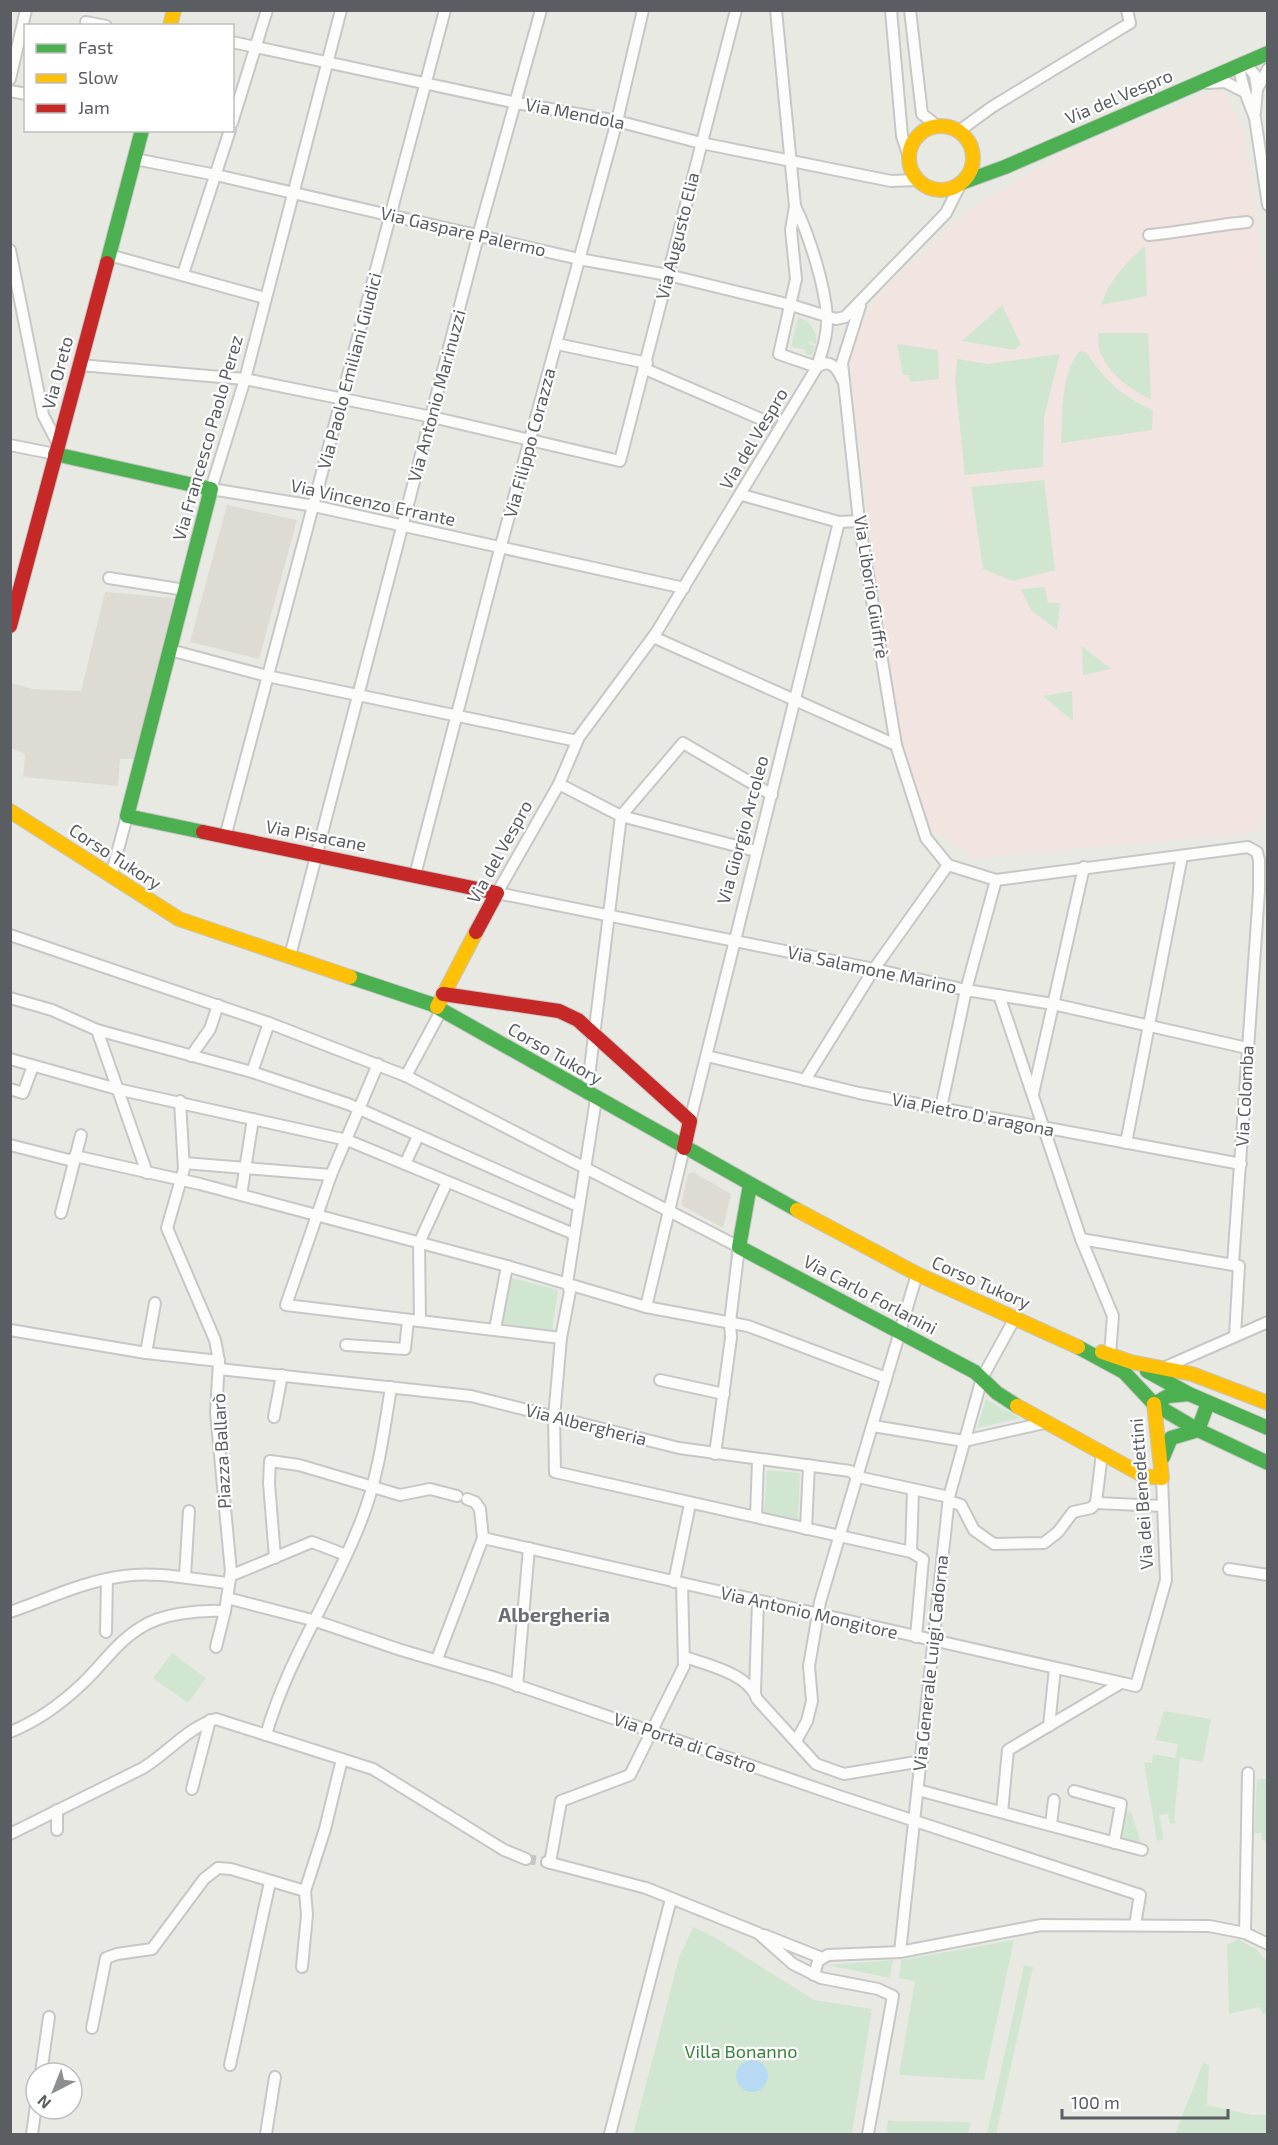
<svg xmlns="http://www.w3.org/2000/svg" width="1278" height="2145" font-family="'Exo 2',sans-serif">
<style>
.education{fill:#dddbd3}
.medical{fill:#f2e4e0}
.green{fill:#d1e6d0}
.water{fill:#b7d9f4}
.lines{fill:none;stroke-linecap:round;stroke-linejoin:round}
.street-tunnel{stroke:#c5c6c3;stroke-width:10;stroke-dasharray:10 5;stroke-linecap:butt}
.street-casing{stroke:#c6c7c6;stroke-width:14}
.fast-casing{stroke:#c5c6c4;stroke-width:16}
.slow-casing{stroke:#c5c6c4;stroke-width:16}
.jam-casing{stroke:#c5c6c4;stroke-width:16}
.street{stroke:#fcfcfb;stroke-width:10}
.fast{stroke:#4caf50;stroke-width:14}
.slow{stroke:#ffc107;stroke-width:14}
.jam{stroke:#c62828;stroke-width:14}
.labels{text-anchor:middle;stroke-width:4.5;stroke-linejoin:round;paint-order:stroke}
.street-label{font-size:18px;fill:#5a5d61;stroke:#fff}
.park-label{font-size:18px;fill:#38823d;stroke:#fff}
.neighbourhood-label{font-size:20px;font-weight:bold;fill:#6b6f73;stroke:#fff}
</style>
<rect width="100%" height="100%" fill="#e9e9e4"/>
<!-- education -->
<g class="education">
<polygon points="227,505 297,520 259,659 190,642"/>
<polygon points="105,592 174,598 138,759 120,759 118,786 23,777 25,754 11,748 11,683 32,689 81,691"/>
<polygon points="693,1172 731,1194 723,1228 681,1205 688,1174"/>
</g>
<!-- medical -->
<polygon class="medical" points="1223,88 1244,132 1267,296 1268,781 1261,832 974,858 931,829 902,740 871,537 850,363 857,334 877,297 963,214 1070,149"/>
<!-- green -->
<g class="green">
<path d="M 1145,246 L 1147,296 L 1101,305 C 1110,279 1125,264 1145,246 Z"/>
<polygon points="1002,305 1021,345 1014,350 962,341"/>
<path d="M 798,317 C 810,321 818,331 816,344 L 810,341 L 809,344 L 815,346 L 812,356 L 805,353 L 806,350 L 791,347 Z"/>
<path d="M 1098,333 L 1148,333 L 1151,400 C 1125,386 1096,366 1098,333 Z"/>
<polygon points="897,344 938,350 939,379 910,382 909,375 903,375"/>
<path d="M 1080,351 L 1086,352 C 1106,381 1120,396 1153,410 L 1152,430 L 1061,443 C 1063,415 1060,373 1080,351 Z"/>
<polygon points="1060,354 1044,417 1043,467 965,475 955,381 957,359 988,364"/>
<polygon points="1044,480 1055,570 1012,581 983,569 971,487"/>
<polygon points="1045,587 1048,603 1060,603 1057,630 1031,610 1021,589"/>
<polygon points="1082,646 1111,669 1083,675"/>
<polygon points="1072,691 1073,721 1043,696"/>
<polygon points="509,1277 558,1290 552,1331 502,1323"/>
<polygon points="986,1399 1020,1418 977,1428"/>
<polygon points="767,1470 800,1473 798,1519 764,1512"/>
<polygon points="172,1653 206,1678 188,1703 153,1678"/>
<polygon points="1164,1711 1211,1719 1203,1762 1180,1758 1174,1820 1177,1823 1170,1824 1168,1814 1159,1815 1164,1839 1157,1841 1144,1762 1152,1763 1153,1754 1175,1758 1178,1744 1155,1740"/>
<polygon points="1257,1779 1267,1779 1267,1841 1262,1840 1261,1833 1254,1833"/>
<polygon points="1125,1811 1131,1812 1141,1843 1122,1838"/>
<polygon points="693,1927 714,1937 814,2000 872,2009 852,2134 633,2134 679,1958"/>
<polygon points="1238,1939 1257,1950 1267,1962 1267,2013 1263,2014 1259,2007 1229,2014 1227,1945"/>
<polygon points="1014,1940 984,2080 899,2075 915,1981 899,1978 901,1960"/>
<polygon points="893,1960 890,1978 827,1965"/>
<polygon points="1024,1965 1033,1967 996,2134 987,2134"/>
<polygon points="1203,2063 1209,2065 1207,2105 1252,2115 1267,2115 1267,2134 1175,2134"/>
<polygon points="888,2120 896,2121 971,2122 968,2134 886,2134"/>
</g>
<!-- water -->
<circle class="water" cx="752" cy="2076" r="16"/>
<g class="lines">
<!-- street-tunnel -->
<polyline class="street-tunnel" points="526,1859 547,1862"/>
<defs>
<g id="street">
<polyline points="341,10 245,379 211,489 314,506 684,588"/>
<path d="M 776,10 L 795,206 L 791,230 L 796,279 L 779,354 L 817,367 C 829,358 837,367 842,379"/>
<polyline points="891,10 902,136 908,154"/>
<polyline points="910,10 922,114 936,125"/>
<polyline points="86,22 106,26"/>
<polyline points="232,42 517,103 617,121 701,143 891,181 917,180"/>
<polyline points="10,79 26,10"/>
<polyline points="1207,83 1225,82 1245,92 1255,118 1268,205"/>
<polyline points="10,91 26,94"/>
<polyline points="1245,92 1240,73 1244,62 1255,75 1257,89"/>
<polyline points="1255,112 1257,89 1268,69"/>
<polyline points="232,123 267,10"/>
<polyline points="959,131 992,107 1130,23 1127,10"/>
<polyline points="135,159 216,175 579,259 668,275 791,305 836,319 845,317 946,213 961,183"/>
<path d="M 795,206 C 809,235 825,285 827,317 C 828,334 822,351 817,367 L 656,633 L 579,737 L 559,784 L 497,893 L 874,969 L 966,990 L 1053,1004 L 1247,1048"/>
<path d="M 1149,235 C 1183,232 1214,225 1247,222"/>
<polyline points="10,250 43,415 58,444"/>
<polyline points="109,255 265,298"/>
<polyline points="183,274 230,130"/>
<polyline points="860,306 842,363 859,521 896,745 926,838 948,865"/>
<polyline points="557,344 647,363"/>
<polyline points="79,365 245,379 432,417 620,461 736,10"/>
<polyline points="645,369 768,422"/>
<polyline points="10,445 55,454"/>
<polyline points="742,495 839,522 859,521"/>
<polyline points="109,578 185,590"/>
<polyline points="653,637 896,745"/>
<polyline points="170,650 267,676 577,741"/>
<polyline points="559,784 621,816 756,851"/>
<polyline points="225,837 445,10"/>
<polyline points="948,865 996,880 1248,847 1257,852 1259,860 1259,892 1233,1264"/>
<polyline points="415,875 500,549 617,121 643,10"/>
<polyline points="111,876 127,816"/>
<polyline points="10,935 269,1023 406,1076 739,1247 730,1322 731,1338 715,1454"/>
<polyline points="290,956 481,225 541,10"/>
<polyline points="999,995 1081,1239 1113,1316 1110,1354"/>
<polyline points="10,998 52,1010 97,1030 252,1072 348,1104 578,1206"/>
<polyline points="97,1030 147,1173"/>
<polyline points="191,1056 210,1029 218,1005"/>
<polyline points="707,1056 859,1093 1241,1164"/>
<polyline points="10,1059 117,1089 347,1140 574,1234"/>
<polyline points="378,1064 331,1175 286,1305 561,1338"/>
<polyline points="252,1072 269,1023"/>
<polyline points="406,1076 442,1009"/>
<polyline points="805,1080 874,969 948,865"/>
<polyline points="10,1089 23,1093 33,1066"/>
<polyline points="587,1093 621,816 683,743 772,795"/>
<polyline points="1033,1094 1084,867"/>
<polyline points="596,1099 567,1283 570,1291 561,1338 554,1418 555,1472 911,1552"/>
<polyline points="180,1101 184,1169 167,1228 215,1340 219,1361 216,1412 231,1572 225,1611 216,1647"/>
<polyline points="941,1108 966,990 996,880"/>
<polyline points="690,1121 839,522"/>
<polyline points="1126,1143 1182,856"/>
<polyline points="10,1145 73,1161"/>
<polyline points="75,1156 200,1184 507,1266 646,1307 748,1326 886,1378"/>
<polyline points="184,1163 331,1175"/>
<polyline points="405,1164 418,1136"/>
<polyline points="241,1195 253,1119"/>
<polyline points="61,1213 81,1135"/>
<polyline points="1081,1239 1239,1266 1235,1336"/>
<polyline points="646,1307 684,1148"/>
<polyline points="420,1321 419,1243 447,1182"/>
<polyline points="495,1329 507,1266"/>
<polyline points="10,1330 146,1353 219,1361"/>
<polyline points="346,1345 405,1349 408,1320"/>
<polyline points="146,1353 155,1303"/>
<polyline points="1163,1368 1268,1322"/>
<polyline points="219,1369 471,1396 679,1448 850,1471 858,1477 949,1497"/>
<polyline points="660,1380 724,1394"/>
<polyline points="274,1417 282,1375"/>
<polyline points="873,1426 964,1441 1044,1423"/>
<polyline points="1102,1453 1096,1503 1163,1506"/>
<polyline points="913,1490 911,1552 923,1559 916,1637"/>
<polyline points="949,1501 961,1505 974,1530 994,1544 1044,1543 1058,1532 1073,1512 1091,1508 1096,1503"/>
<polyline points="756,1517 758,1460"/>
<polyline points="806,1529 809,1465"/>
<polyline points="483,1538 1136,1686 1166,1580 1162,1478"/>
<polyline points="275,1558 269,1483 270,1461 299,1465 400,1495 430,1489 457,1496"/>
<polyline points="1229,1569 1268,1575"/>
<polyline points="185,1576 189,1511"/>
<polyline points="230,1576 312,1542 346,1555"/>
<polyline points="674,1582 690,1504"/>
<polyline points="227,1598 316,1621 401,1650 496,1678 839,1796 1140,1895 1135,1925"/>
<path d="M 10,1612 C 48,1599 84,1581 124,1576 C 159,1571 194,1580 229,1583"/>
<polyline points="106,1632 107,1579"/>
<path d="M 685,1657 C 708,1665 749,1674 757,1699 L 816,1764 L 844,1774 L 922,1761"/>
<polyline points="437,1659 483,1538 480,1509 475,1502 467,1499"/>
<polyline points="517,1686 529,1548"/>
<polyline points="755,1691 758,1601"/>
<polyline points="1049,1726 1055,1668"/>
<path d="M 10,1732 C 38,1721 62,1703 83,1683 C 102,1665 117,1642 140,1628 C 162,1613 199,1610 225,1611"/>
<path d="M 266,1735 C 287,1660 333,1594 361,1521 C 378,1479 384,1431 391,1387"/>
<polyline points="796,1741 807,1721 812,1701 809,1666 820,1602 917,1274"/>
<polyline points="192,1789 210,1720"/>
<polyline points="918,1790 1142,1850"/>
<polyline points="1074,1791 1121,1804 1114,1843"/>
<polyline points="1002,1812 1008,1750 1121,1683"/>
<polyline points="1051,1824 1054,1800"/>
<polyline points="57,1830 57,1810"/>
<path d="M 10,1834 L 143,1768 C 168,1753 188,1727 216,1719 L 373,1769 L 504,1850 L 526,1859"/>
<polyline points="547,1862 646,1888 758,1933 793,1964 821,1978 878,1989 893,1996 868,2134"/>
<polyline points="550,1863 561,1801 630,1775 684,1666 682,1583"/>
<polyline points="1245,1933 1248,1773"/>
<polyline points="764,1935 822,1958"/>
<polyline points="900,1952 949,1497 982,1378 1015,1318"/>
<polyline points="302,1967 307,1915 305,1891 325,1829 342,1759"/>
<polyline points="814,1975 818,1961 828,1955 900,1952 1041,1925 1209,1926 1245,1933 1268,1944"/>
<polyline points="92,2028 106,1958 117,1954 152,1949 204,1879 218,1868 231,1869 305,1891"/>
<polyline points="230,2065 270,1882"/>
<polyline points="41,2073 49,2017"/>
<polyline points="32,2134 36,2105"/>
<polyline points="266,2134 275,2077"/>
<polyline points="610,2134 671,1899"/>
</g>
<g id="fast">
<polyline points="961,183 1005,167 1268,53"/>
<polyline points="107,263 142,130"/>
<polyline points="55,454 211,489 127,816 203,832"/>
<polyline points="350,977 431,1004 797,1210"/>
<polyline points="750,1185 739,1247 975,1372 997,1393 1017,1406"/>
<polyline points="1078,1347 1124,1372 1154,1404 1198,1430 1268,1463"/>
<polyline points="1147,1371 1189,1394 1268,1428"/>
<polyline points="1154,1404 1168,1396 1189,1394"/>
<polyline points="1198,1430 1208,1403"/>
<polyline points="1163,1457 1171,1438 1198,1430"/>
</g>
<g id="slow">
<polyline points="170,26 174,10"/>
<circle cx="941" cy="158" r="32"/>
<polyline points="10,811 179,919 350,977"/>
<polyline points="437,1007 476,932"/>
<polyline points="797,1210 917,1274 1078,1347"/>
<polyline points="1102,1352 1131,1362 1192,1374 1268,1403"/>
<polyline points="1017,1406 1144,1476 1162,1478 1154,1404"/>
</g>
<g id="jam">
<polyline points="10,626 107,263"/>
<polyline points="203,832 497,893 476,932"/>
<polyline points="443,994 559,1011 578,1020 690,1121 684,1148"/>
</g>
</defs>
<!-- street casing -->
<use href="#street" class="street-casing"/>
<!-- fast casing -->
<use href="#fast" class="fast-casing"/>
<!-- slow casing -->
<use href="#slow" class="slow-casing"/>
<!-- jam casing -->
<use href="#jam" class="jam-casing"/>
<!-- street -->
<use href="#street" class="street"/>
<!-- fast -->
<use href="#fast" class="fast"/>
<!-- slow -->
<use href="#slow" class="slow"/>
<!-- jam -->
<use href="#jam" class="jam"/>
</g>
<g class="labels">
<!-- street labels -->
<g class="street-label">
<text transform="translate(1119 97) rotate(-23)" y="6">Via del Vespro</text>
<text transform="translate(575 114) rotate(11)" y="6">Via Mendola</text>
<text transform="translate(463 232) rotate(13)" y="6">Via Gaspare Palermo</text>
<text transform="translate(678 236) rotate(-76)" y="6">Via Augusto Elia</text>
<text transform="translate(350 371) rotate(-75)" y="6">Via Paolo Emiliani Giudici</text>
<text transform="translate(58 373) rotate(-75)" y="6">Via Oreto</text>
<text transform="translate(437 396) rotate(-75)" y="6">Via Antonio Marinuzzi</text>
<text transform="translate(208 438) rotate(-74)" y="6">Via Francesco Paolo Perez</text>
<text transform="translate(754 439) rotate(-59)" y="6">Via del Vespro</text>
<text transform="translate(530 443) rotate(-75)" y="6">Via Filippo Corazza</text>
<text transform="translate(373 503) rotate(12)" y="6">Via Vincenzo Errante</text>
<text transform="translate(871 587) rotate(81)" y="6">Via Liborio Giuffrè</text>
<text transform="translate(743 830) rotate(-75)" y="6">Via Giorgio Arcoleo</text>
<text transform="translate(316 836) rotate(11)" y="6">Via Pisacane</text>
<text transform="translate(500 852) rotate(-61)" y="6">Via del Vespro</text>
<text transform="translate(115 857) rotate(33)" y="6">Corso Tukory</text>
<text transform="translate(872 970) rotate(12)" y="6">Via Salamone Marino</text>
<text transform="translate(555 1054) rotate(30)" y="6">Corso Tukory</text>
<text transform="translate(1245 1096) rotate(-87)" y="6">Via Colomba</text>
<text transform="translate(973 1115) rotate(11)" y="6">Via Pietro D'aragona</text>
<text transform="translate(981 1283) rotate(24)" y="6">Corso Tukory</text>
<text transform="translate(870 1295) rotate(28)" y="6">Via Carlo Forlanini</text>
<text transform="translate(586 1425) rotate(14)" y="6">Via Albergheria</text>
<text transform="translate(222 1451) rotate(-93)" y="6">Piazza Ballarò</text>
<text transform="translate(1142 1494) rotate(-94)" y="6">Via dei Benedettini</text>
<text transform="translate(809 1613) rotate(13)" y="6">Via Antonio Mongitore</text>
<text transform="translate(931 1663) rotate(-84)" y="6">Via Generale Luigi Cadorna</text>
<text transform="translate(685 1743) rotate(19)" y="6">Via Porta di Castro</text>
</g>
<!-- park labels -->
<g class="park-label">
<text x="741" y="2058">Villa Bonanno</text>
</g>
<!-- neighbourhood labels -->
<g class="neighbourhood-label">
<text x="554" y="1622">Albergheria</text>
</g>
</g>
<!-- border -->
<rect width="1278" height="2145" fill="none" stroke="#5a5d61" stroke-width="24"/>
<!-- legend -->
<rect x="24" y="24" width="210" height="108" fill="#ffffff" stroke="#bdbec0" stroke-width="1.5"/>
<rect x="36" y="44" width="30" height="9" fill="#4caf50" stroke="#bdbec0" stroke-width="1.5"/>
<text x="78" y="54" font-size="18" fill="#5a5d61">Fast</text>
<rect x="36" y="74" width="30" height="9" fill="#ffc107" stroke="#bdbec0" stroke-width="1.5"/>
<text x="78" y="84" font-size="18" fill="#5a5d61">Slow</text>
<rect x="36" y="104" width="30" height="9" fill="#c62828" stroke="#bdbec0" stroke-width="1.5"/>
<text x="78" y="114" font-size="18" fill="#5a5d61">Jam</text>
<!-- north arrow -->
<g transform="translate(54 2091) rotate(222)"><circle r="28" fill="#ffffff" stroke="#bdbec0" stroke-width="1.5"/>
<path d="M0-4.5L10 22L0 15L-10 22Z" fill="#8c8e8f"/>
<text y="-9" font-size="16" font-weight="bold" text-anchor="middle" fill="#5a5d61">N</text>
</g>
<!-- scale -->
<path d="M1062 2109v9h166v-9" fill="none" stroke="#5a5d61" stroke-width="3"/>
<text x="1071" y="2109" font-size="18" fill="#5a5d61" stroke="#ffffff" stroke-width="4.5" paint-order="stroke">100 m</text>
</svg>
